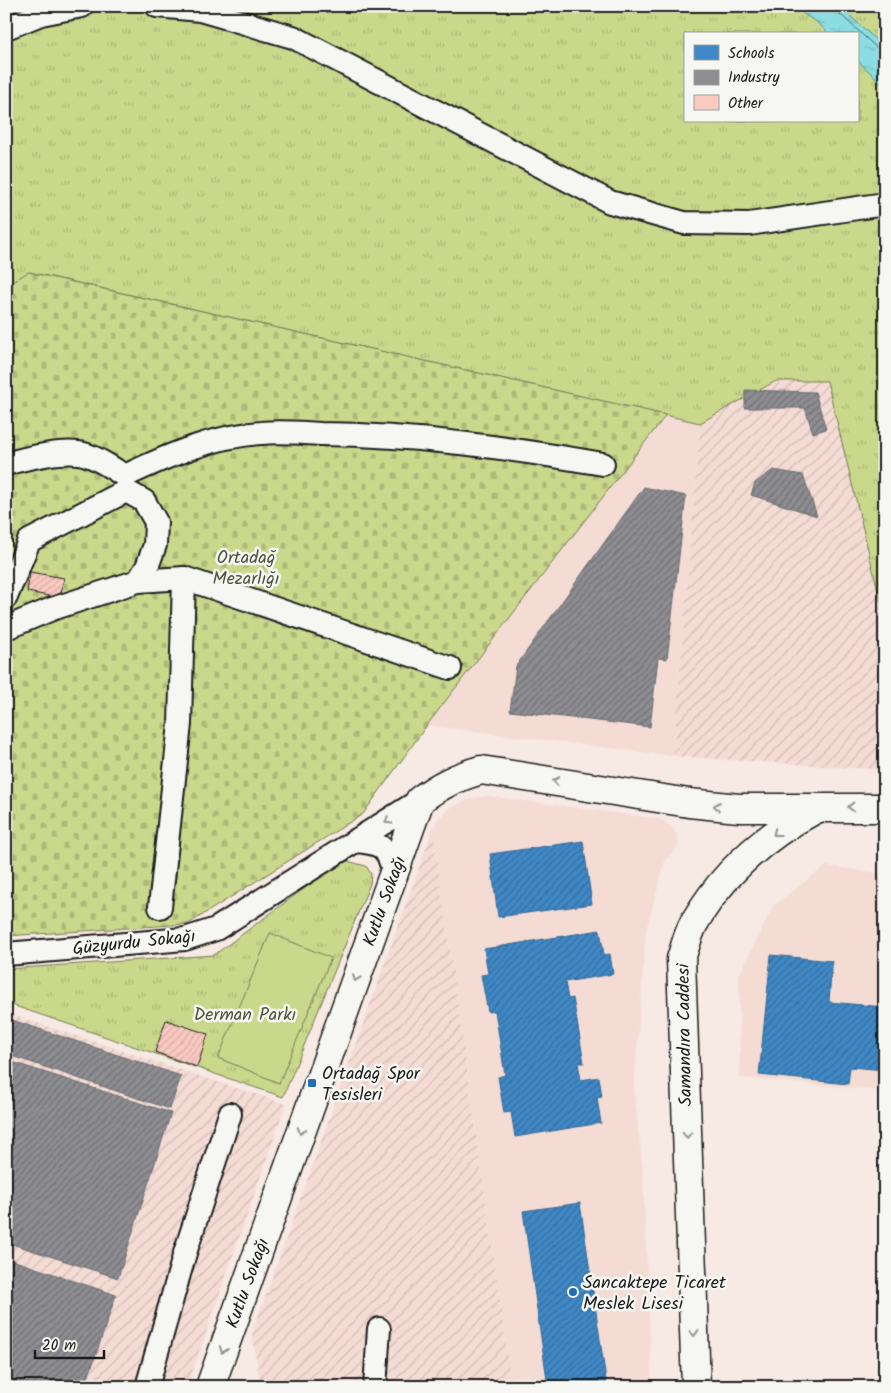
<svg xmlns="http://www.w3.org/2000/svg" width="891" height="1393" font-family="Kalam,sans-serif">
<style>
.built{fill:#f4dcd5}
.industrial{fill:url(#industrial-furrows)}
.grass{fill:url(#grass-tufts);stroke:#737a54}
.cemetery{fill:url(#cemetery-stones);stroke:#737a54}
.pitch{fill:#cad88c;stroke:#737a54}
.water{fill:url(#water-ripples);stroke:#5f9093}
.schools{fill:url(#schools-hatch);stroke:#346892}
.industry{fill:url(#industry-hatch);stroke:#6b6b6f}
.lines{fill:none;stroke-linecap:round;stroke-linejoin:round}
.shore{stroke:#48696b;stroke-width:1}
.building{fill:url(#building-hatch);stroke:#1c1c1c}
.minor-casing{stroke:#1c1c1c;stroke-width:26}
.major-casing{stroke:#1c1c1c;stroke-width:31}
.minor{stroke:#f6f6f2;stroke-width:22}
.major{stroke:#f6f6f2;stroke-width:28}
.oneway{stroke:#949492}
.poi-dot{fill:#1f6fb2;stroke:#f6f6f2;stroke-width:2}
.labels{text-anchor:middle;stroke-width:5;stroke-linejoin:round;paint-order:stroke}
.park-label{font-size:18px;fill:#50543e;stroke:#f6f6f2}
.street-label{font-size:18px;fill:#1c1c1c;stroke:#f6f6f2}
.poi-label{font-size:18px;fill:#1c1c1c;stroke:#f6f6f2;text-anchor:start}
</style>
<defs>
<pattern id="industrial-furrows" width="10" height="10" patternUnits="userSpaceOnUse" patternTransform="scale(1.25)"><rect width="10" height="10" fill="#f4dcd5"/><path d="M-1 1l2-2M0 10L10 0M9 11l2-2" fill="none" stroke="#d1bcb6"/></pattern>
<pattern id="grass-tufts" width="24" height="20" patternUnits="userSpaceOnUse" patternTransform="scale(1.25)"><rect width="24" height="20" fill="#cad88c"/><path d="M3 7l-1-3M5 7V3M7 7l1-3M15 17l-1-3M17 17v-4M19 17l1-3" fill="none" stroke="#adb978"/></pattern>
<pattern id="cemetery-stones" width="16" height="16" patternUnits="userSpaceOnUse" patternTransform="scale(1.25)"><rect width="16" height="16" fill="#cad88c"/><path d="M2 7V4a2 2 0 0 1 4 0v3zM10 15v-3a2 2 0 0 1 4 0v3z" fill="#adb978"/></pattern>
<pattern id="water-ripples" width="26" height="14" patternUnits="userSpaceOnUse" patternTransform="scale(1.25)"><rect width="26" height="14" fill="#8bdde2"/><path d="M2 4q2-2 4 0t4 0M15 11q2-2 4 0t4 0" fill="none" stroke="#77bdc1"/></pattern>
<pattern id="schools-hatch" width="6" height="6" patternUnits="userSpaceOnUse" patternTransform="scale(1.25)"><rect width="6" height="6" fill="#3f88c5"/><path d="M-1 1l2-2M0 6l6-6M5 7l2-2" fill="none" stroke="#346e9f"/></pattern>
<pattern id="industry-hatch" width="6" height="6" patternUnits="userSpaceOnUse" patternTransform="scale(1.25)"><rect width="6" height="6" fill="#8d8d92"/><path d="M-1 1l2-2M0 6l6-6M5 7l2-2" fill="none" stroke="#727276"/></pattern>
<pattern id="building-hatch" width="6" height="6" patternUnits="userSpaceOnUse" patternTransform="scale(1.25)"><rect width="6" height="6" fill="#facac1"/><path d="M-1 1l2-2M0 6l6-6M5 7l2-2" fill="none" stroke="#d6ada5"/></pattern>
</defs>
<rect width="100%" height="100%" fill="#f7e9e3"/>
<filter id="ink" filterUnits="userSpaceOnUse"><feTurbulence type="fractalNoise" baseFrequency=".02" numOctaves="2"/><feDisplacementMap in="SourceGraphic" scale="10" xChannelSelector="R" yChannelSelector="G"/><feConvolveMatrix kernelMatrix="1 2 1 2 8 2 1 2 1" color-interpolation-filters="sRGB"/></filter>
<g filter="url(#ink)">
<!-- built -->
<g class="built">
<polygon points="666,415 700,423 673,756 427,725"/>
<polygon points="488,796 660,819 670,825 677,835 679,844 665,861 646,931 634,1088 643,1174 652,1387 512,1387 433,829 437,820 450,807 475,798"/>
<polygon points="826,866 885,874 885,1091 740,1078 739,975 774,905"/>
</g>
<!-- industrial -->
<g class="industrial">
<polygon points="776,381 827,381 885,619 885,770 673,756 700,423"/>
<polygon points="433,829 512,1387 261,1387 252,1334"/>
<polygon points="6,1013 286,1104 187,1387 6,1387"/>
</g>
<!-- grass -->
<g class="grass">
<polygon points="6,6 791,6 818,23 829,34 685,34 685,121 857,121 857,60 885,86 885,619 827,381 776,381 700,423 29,272 6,286"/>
<polygon points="839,6 885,6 885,48"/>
<polygon points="347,861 366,866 371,874 370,884 283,1097 6,1003 6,969 214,955 336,865"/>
</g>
<!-- cemetery -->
<polygon class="cemetery" points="28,272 666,415 427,725 363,814 188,924 6,936 6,286"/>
<!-- pitch -->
<polygon class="pitch" points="270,933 331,958 279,1083 218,1058"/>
<!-- water -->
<polygon class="water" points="791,6 839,6 885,48 885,86 857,60 857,34 829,34 818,23"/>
<!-- schools -->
<g class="schools">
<polygon points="583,841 592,904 498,917 490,854"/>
<polygon points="600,930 604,955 610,954 613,974 565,982 568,999 573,998 584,1063 578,1063 581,1080 599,1077 602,1097 597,1098 601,1123 515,1137 511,1112 504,1113 498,1077 505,1075 495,1011 488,1012 481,975 488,974 484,949"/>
<polygon points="771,955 832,961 829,1002 885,1007 885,1070 850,1067 848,1084 759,1075"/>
<polygon points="580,1203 607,1387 548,1387 523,1211"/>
</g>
<!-- industry -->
<g class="industry">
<polygon points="745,390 815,392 826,429 813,433 805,408 745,408"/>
<polygon points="773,470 803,475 817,516 751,495 755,483"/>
<polygon points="644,487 686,496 667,659 658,658 650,727 510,711 516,666"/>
<polygon points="6,1018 181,1076 170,1109 6,1054"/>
<polygon points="6,1060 171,1113 118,1278 6,1242"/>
<polygon points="6,1258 116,1295 85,1387 6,1387"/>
</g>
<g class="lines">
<!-- shore -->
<polyline class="shore" points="836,6 838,12 879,50 885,52"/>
</g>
<!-- building -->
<g class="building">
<polygon points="30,572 64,578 60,598 27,592"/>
<polygon points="166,1020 208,1034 197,1067 155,1052"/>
</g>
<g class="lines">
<defs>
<g id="minor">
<polyline points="157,6 200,10 293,37 610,202 684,223 749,224 885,204"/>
<polyline points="6,28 41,14 82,6"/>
<path d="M 6,464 C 26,458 67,448 87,455 C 100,459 113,469 125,476"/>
<path d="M 125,476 C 167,456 213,436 261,433 C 281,431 301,433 321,434 C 416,435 510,448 603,464"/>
<polyline points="138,581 184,578 450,668"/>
<polyline points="6,597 29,541 126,491 144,501 156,522 155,545 147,567 138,581 52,609 6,628"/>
<path d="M 355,841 C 382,843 388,847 394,874"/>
<polyline points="160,907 180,724 184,578"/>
<polyline points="6,954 185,939 216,929 420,800"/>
<polyline points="147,1387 185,1253 230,1114"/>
<polyline points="375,1387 379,1329"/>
</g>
<g id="major">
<path d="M 210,1387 L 420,800 C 440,785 457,777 481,770 L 689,803 L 739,808 L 885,808"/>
<path d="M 696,1387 L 681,959 C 685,947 688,934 694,923 C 722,874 765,836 814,810"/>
</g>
</defs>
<!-- minor casing -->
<use href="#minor" class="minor-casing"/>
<!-- major casing -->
<use href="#major" class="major-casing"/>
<!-- minor -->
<use href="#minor" class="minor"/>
<!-- major -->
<use href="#major" class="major"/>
</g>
<!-- one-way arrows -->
<defs><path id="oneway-chevron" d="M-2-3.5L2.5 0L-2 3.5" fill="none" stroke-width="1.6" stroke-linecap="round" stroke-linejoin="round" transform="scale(1.25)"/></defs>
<g class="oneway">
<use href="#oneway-chevron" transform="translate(556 781) rotate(-171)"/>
<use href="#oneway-chevron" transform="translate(717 806) rotate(-174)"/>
<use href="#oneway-chevron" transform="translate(851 807) rotate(179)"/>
<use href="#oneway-chevron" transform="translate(388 821) rotate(148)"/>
<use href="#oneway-chevron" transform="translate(776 833) rotate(142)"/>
<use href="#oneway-chevron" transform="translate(356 978) rotate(110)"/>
<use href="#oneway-chevron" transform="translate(301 1131) rotate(110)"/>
<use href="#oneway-chevron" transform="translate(687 1135) rotate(88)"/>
<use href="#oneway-chevron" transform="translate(694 1333) rotate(88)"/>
<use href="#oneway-chevron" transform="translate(223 1350) rotate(110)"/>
</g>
</g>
<!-- markers -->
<g class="poi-dot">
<rect x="307" y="1078" width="10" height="10" rx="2.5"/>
<circle cx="573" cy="1292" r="5"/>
</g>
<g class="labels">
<!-- park labels -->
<g class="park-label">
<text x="246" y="563">Ortadağ<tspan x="246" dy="21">Mezarlığı</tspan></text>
<text x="245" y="1020">Derman Parkı</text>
</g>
<!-- street labels -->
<g class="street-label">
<text transform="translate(384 901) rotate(-70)" y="6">Kutlu Sokağı</text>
<text transform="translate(134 942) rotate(-6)" y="6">Güzyurdu Sokağı</text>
<text transform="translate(684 1035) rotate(-91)" y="6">Samandıra Caddesi</text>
<text transform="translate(247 1283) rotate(-70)" y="6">Kutlu Sokağı</text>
</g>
<!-- poi labels -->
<g class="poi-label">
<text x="322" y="1079">Ortadağ Spor<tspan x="322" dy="21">Tesisleri</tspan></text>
<text x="583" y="1288">Sancaktepe Ticaret<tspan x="583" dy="21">Meslek Lisesi</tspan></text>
</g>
</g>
<!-- margin -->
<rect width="891" height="1393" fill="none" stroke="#f6f6f2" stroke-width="25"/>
<rect x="12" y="12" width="866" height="1368" fill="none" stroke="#1c1c1c" stroke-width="2" filter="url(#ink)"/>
<!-- legend -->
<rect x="684" y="32" width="175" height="90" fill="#f6f6f2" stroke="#9f9f9c"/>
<rect x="694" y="45" width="25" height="15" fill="#3f88c5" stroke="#9f9f9c"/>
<text x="728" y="58" font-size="15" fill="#1c1c1c">Schools</text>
<rect x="694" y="70" width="25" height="15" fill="#8d8d92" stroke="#9f9f9c"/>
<text x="728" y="82" font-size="15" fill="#1c1c1c">Industry</text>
<rect x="694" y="95" width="25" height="15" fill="#facac1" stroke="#9f9f9c"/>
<text x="728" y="108" font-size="15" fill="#1c1c1c">Other</text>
<!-- scale -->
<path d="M35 1350v8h69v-8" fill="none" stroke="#1c1c1c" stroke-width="2.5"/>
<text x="42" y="1350" font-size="15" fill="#1c1c1c" stroke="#f6f6f2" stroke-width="4" paint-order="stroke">20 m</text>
</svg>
